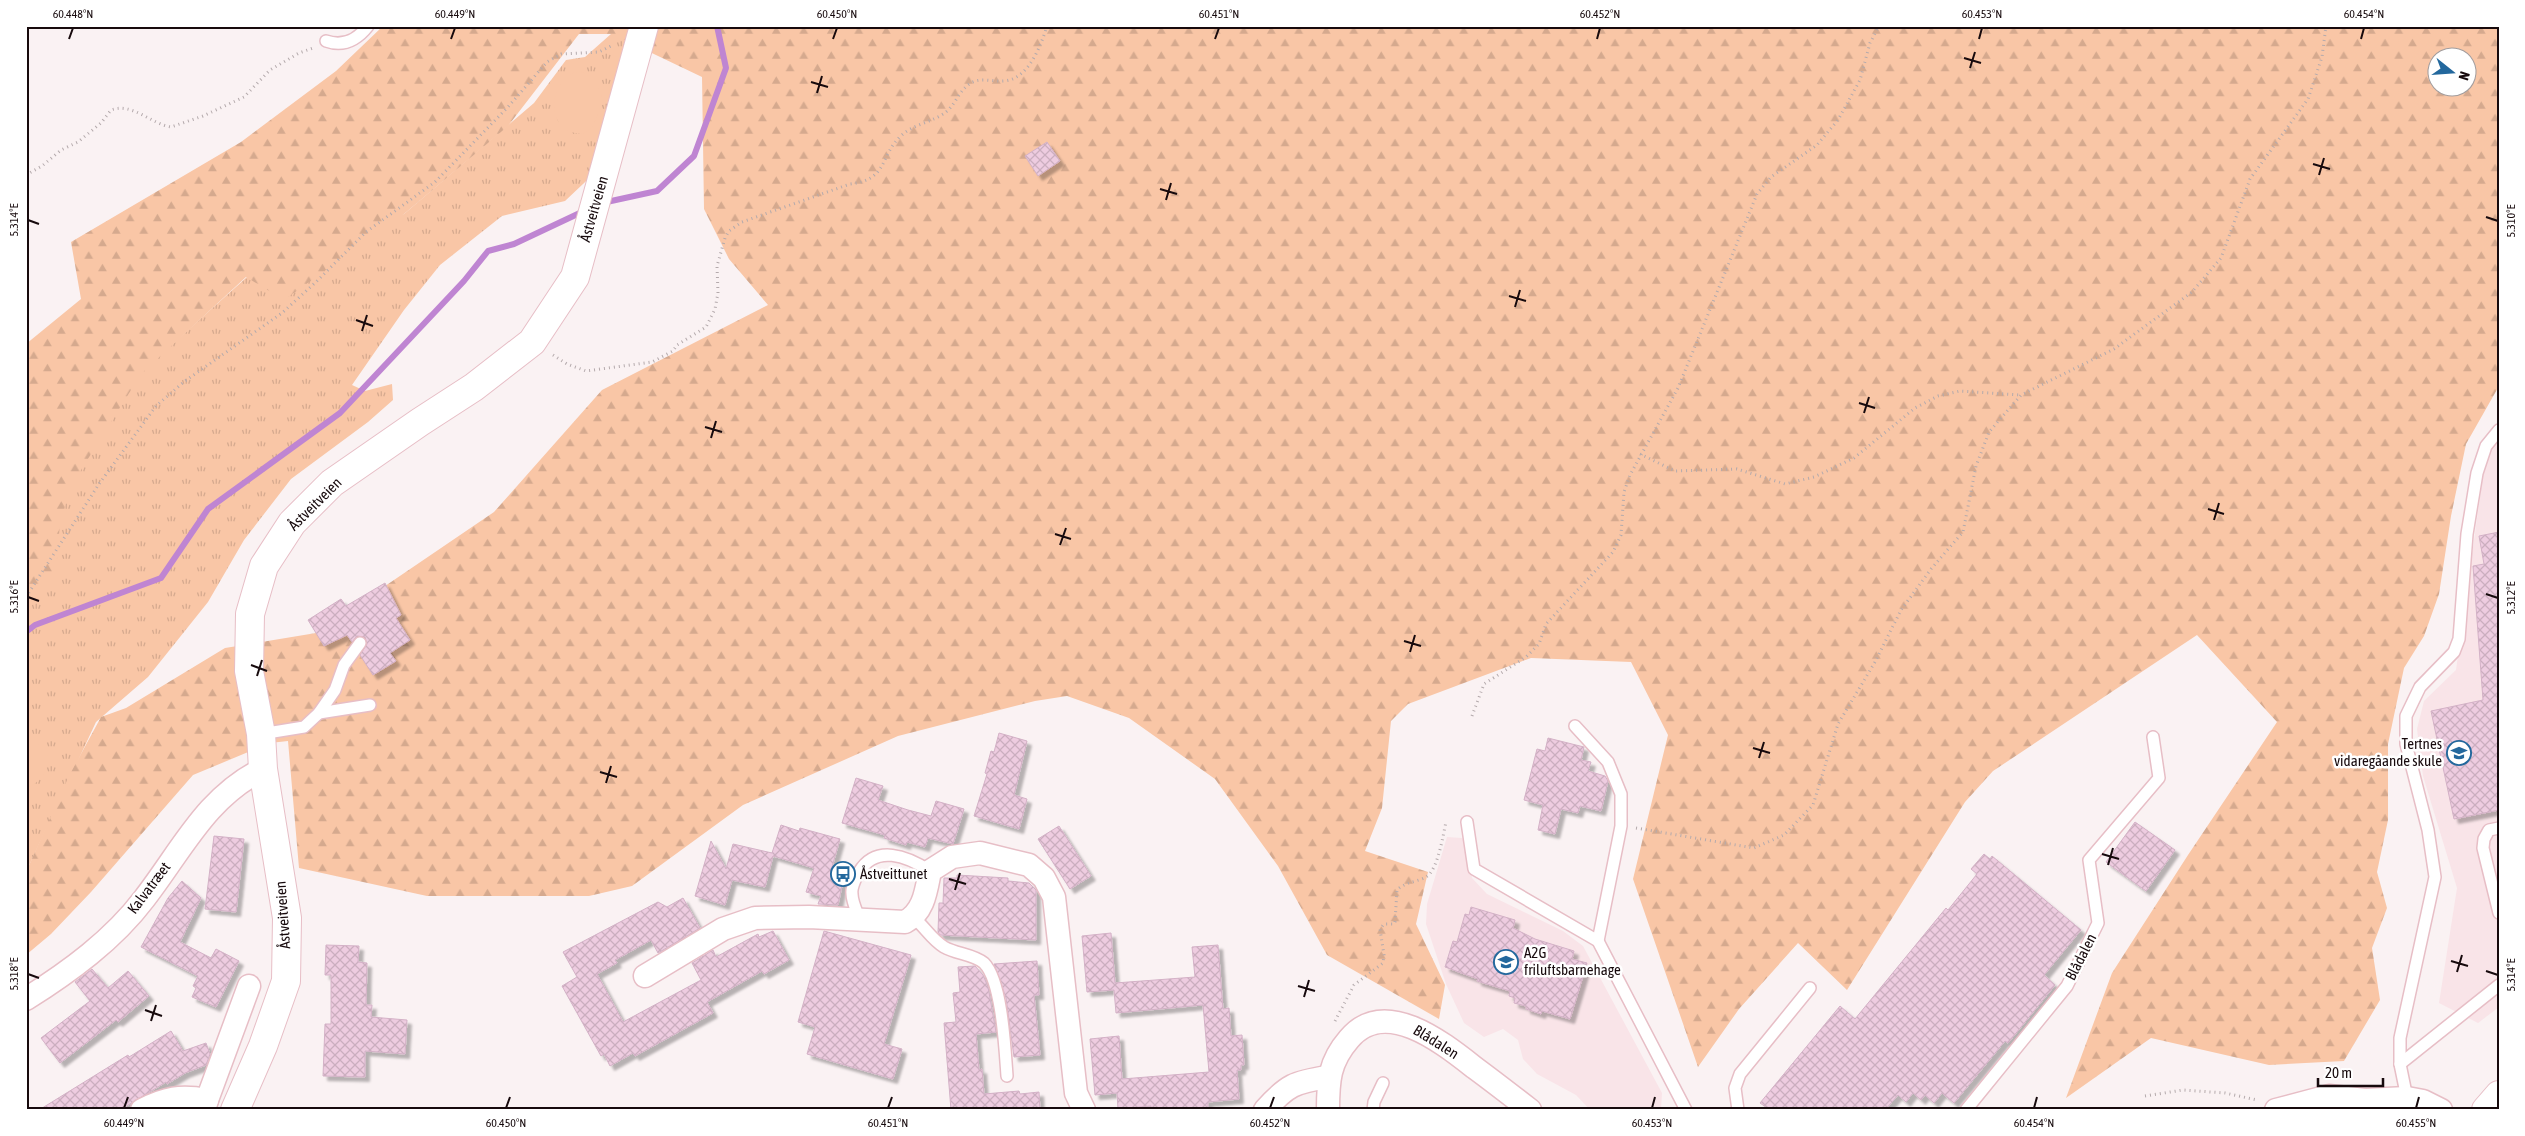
<svg xmlns="http://www.w3.org/2000/svg" width="2525" height="1136" font-family="'Asap Condensed',sans-serif">
<style>
.built{fill:#f9e4e8}
.grass{fill:url(#grass-tufts)}
.forest{fill:url(#forest-firs);fill-rule:evenodd}
.park{fill:#f9c6a6}
.lines{fill:none;stroke-linecap:round;stroke-linejoin:round}
.stream{stroke:#bf85d2;stroke-width:6}
.building{fill:url(#building-cross-hatch);stroke:#d3b1c6;filter:url(#shadow)}
.service-casing{stroke:#e7bec6;stroke-width:14}
.minor-casing{stroke:#e7bec6;stroke-width:25}
.tertiary-casing{stroke:#e7bec6;stroke-width:30}
.secondary-casing{stroke:#e7bec6;stroke-width:30}
.path{stroke:#b4aaac;stroke-width:3;stroke-dasharray:1 4;stroke-linecap:butt}
.service{stroke:#fff;stroke-width:11}
.minor{stroke:#fff;stroke-width:22}
.tertiary{stroke:#fff;stroke-width:28}
.secondary{stroke:#fff;stroke-width:28}
.ticks{fill:none;stroke:#170a0d;stroke-width:2}
.labels{text-anchor:middle;stroke-width:5;stroke-linejoin:round;paint-order:stroke}
.street-label{font-size:15px;fill:#170a0d;stroke:#fff}
.poi-label{font-size:15px;fill:#170a0d;stroke:#fff;text-anchor:start}
.neatline{fill:none;stroke:#170a0d;stroke-width:2}
.ticks-label{font-size:12px;text-anchor:middle;fill:#170a0d}
</style>
<defs>
<pattern id="grass-tufts" width="24" height="20" patternUnits="userSpaceOnUse" patternTransform="scale(1.25)"><rect width="24" height="20" fill="#f9c6a6"/><path d="M3 7l-1-3M5 7V3M7 7l1-3M15 17l-1-3M17 17v-4M19 17l1-3" fill="none" stroke="#d5a98e"/></pattern>
<pattern id="forest-firs" width="22" height="20" patternUnits="userSpaceOnUse" patternTransform="scale(1.25)"><rect width="22" height="20" fill="#f9c6a6"/><path d="M5 1l3.5 6h-7zM16 11l3.5 6h-7z" fill="#d5a98e"/></pattern>
<pattern id="building-cross-hatch" width="8" height="8" patternUnits="userSpaceOnUse" patternTransform="scale(1.25)"><rect width="8" height="8" fill="#eecce0"/><path d="M0 0l8 8M0 8l8-8" fill="none" stroke="#cbaebf"/></pattern>
<filter id="shadow"><feDropShadow dx="4.5" dy="4.5" stdDeviation="1" flood-color="#0004"/></filter>
</defs>
<rect width="100%" height="100%" fill="#faf2f3"/>
<!-- built -->
<g class="built">
<polygon points="2499,436 2499,1007 2478,1023 2439,1003 2457,888 2423,776 2417,729 2424,701 2456,670 2487,447"/>
<polygon points="1447,837 1462,838 1468,847 1472,878 1487,894 1563,931 1583,946 1662,1093 1661,1110 1590,1110 1576,1095 1537,1074 1523,1059 1518,1040 1503,1029 1484,1037 1464,1023 1446,984 1426,924 1427,904"/>
</g>
<!-- grass -->
<polygon class="grass" points="620,26 634,26 601,167 565,201 502,216 440,265 404,310 352,385 365,391 392,384 393,400 368,422 291,479 244,540 208,602 148,677 96,722 26,872 26,552 138,375 247,277 404,214 534,103 566,60 585,57"/>
<!-- forest -->
<path class="forest" d="M 383,26 L 2499,26 L 2499,386 L 2466,444 L 2451,516 L 2439,594 L 2424,636 L 2404,668 L 2388,744 L 2388,820 L 2377,872 L 2387,908 L 2372,948 L 2380,1000 L 2344,1061 L 2269,1065 L 2151,1038 L 2066,1098 L 2112,973 L 2188,855 L 2277,722 L 2197,635 L 1993,771 L 1965,802 L 1847,990 L 1798,943 L 1739,1009 L 1698,1067 L 1633,879 L 1668,735 L 1631,662 L 1531,658 L 1408,704 L 1391,721 L 1382,808 L 1365,851 L 1428,872 L 1416,924 L 1445,985 L 1439,1019 L 1327,955 L 1278,866 L 1215,779 L 1129,718 L 1067,696 L 1035,701 L 898,736 L 743,805 L 632,886 L 589,896 L 427,896 L 299,868 L 288,741 L 270,743 L 193,775 L 91,892 L 51,934 L 26,955 L 26,872 L 69,776 L 101,717 L 126,708 L 225,648 L 316,633 L 494,512 L 602,390 L 768,305 L 729,259 L 704,209 L 702,77 L 612,34 L 579,34 L 508,126 L 404,214 L 284,300 L 246,277 L 141,374 L 71,486 L 60,523 L 55,583 L 26,595 L 26,344 L 81,299 L 71,242 L 241,142 L 336,71 ZM 2438,58 L 2468,58 L 2468,88 L 2438,88 Z"/>
<!-- park -->
<g class="park">
<path d="M 579,71 C 590,75 599,85 602,97 C 597,121 591,146 562,127 C 546,108 556,77 579,71 Z"/>
<path d="M 26,741 C 61,745 50,780 26,788 Z"/>
</g>
<g class="lines">
<!-- stream -->
<g class="stream">
<polyline points="602,203 657,191 694,156 726,68 717,26"/>
<polyline points="26,632 35,625 161,578 208,509 340,413 464,281 488,251 514,244 584,211"/>
</g>
</g>
<!-- building -->
<g class="building">
<polygon points="1047,142 1060,161 1038,176 1025,156"/>
<polygon points="2499,532 2499,810 2454,819 2431,711 2483,700 2473,566 2484,564 2479,536"/>
<polygon points="385,583 401,615 396,618 410,640 390,653 396,661 373,675 360,655 367,644 365,637 357,636 352,642 347,635 324,646 308,620 341,599 346,606"/>
<polygon points="999,733 1027,741 1014,795 1027,799 1019,829 974,816 987,774 985,773 991,751 994,752"/>
<polygon points="1548,738 1584,747 1581,760 1591,762 1588,771 1605,776 1608,781 1601,811 1580,806 1578,813 1561,809 1555,834 1538,830 1543,805 1524,800 1537,749 1545,751"/>
<polygon points="856,778 883,786 878,800 908,810 931,816 936,801 964,809 953,844 928,838 925,847 907,842 906,845 884,838 885,835 842,823"/>
<polygon points="2135,822 2175,850 2146,891 2106,862"/>
<polygon points="781,825 799,831 800,828 840,839 832,867 845,871 838,905 818,904 821,896 806,892 814,868 773,856 765,887 732,880 725,905 695,896 711,841 726,869 733,844 772,853"/>
<polygon points="1059,826 1091,876 1070,889 1038,839"/>
<polygon points="214,836 244,839 236,912 205,909"/>
<polygon points="1984,854 1990,859 1992,856 2081,930 2044,975 2055,985 2008,1043 2005,1041 1954,1103 1942,1093 1934,1103 1925,1095 1921,1100 1913,1093 1906,1102 1898,1095 1885,1110 1770,1110 1760,1103 1840,1006 1855,1019 1946,908 1948,910 1977,874 1971,869"/>
<polygon points="957,875 1008,878 1008,881 1029,883 1036,890 1036,940 940,935 938,932 939,903 943,903 944,878 957,878"/>
<polygon points="182,881 201,898 180,942 211,958 216,949 239,961 216,1007 192,997 196,988 193,986 198,976 141,947 168,898"/>
<polygon points="683,898 700,928 658,953 651,940 615,960 617,963 597,974 623,1022 701,980 692,963 713,950 716,957 758,934 759,937 773,931 789,960 764,974 762,971 707,1002 713,1013 635,1056 633,1053 610,1066 604,1054 601,1056 562,986 577,977 563,952 658,902 667,907"/>
<polygon points="1471,907 1515,920 1513,928 1535,939 1574,951 1572,959 1587,963 1570,1019 1542,1011 1541,1014 1526,1009 1526,1006 1514,1003 1515,998 1509,996 1510,991 1477,981 1478,979 1445,967 1453,941 1457,942 1465,914 1469,915"/>
<polygon points="824,931 911,955 884,1044 902,1049 893,1079 807,1054 815,1027 798,1022"/>
<polygon points="1111,933 1115,983 1195,977 1192,947 1218,945 1223,1009 1229,1008 1231,1036 1242,1035 1244,1065 1241,1065 1241,1070 1237,1070 1239,1099 1208,1102 1208,1110 1151,1110 1151,1106 1118,1109 1117,1093 1095,1095 1090,1039 1119,1036 1122,1079 1209,1072 1203,1005 1116,1013 1114,990 1087,992 1082,936"/>
<polygon points="326,945 359,946 358,962 367,963 366,1005 372,1005 371,1017 407,1020 405,1054 365,1051 365,1077 323,1076 325,1024 331,1024 331,975 325,975"/>
<polygon points="1037,961 1039,995 1034,995 1040,1055 1014,1057 1006,998 994,964"/>
<polygon points="975,966 983,975 988,987 996,1032 976,1034 979,1070 982,1069 984,1094 1019,1091 1020,1094 1039,1092 1040,1110 951,1110 944,1023 956,1022 953,993 960,992 958,967"/>
<polygon points="92,969 108,988 128,971 149,996 118,1022 116,1020 60,1063 41,1038 90,1001 75,982"/>
<polygon points="171,1031 183,1051 206,1043 210,1054 206,1065 185,1073 167,1084 166,1082 120,1110 39,1110 128,1055 129,1057"/>
</g>
<g class="lines">
<defs>
<g id="service">
<path d="M 326,41 C 343,47 357,40 368,26"/>
<polyline points="319,713 370,705"/>
<polyline points="1575,726 1608,762 1621,794 1621,826 1598,941"/>
<polyline points="261,734 304,727 319,713 335,690 344,665 360,643"/>
<polyline points="1467,822 1474,869 1598,941 1686,1110"/>
<polyline points="2499,828 2489,830 2484,839 2483,848 2499,913"/>
<path d="M 914,918 C 925,927 931,939 944,947 C 956,954 973,954 984,963 C 1002,981 1005,1049 1007,1076"/>
<path d="M 860,920 C 857,912 852,902 852,894 C 851,888 856,877 859,872 C 876,844 907,856 930,871"/>
<polyline points="2400,1064 2499,985"/>
<polyline points="2407,1098 2400,1064 2400,1038 2435,877 2428,830 2406,744 2406,716 2420,687 2454,652 2459,639 2467,534 2477,473 2486,446 2499,430"/>
<polyline points="1373,1110 1374,1102 1383,1083"/>
<polyline points="1738,1110 1735,1088 1740,1074 1810,988"/>
<polyline points="1966,1110 2067,986 2098,923 2089,860 2159,778 2153,737"/>
</g>
<g id="minor">
<path d="M 645,976 L 723,929 L 755,918 L 809,917 L 905,922 C 924,912 926,891 930,871 L 952,857 L 980,853 L 1029,865 L 1044,878 L 1054,897 L 1076,1093 L 1084,1110"/>
<path d="M 26,999 C 69,972 113,940 144,899 C 182,850 206,797 263,769"/>
<polyline points="207,1100 249,986"/>
<path d="M 142,1110 C 166,1098 180,1095 207,1100 L 204,1110"/>
<path d="M 1265,1110 C 1287,1085 1295,1082 1328,1077"/>
<path d="M 1328,1110 C 1328,1081 1329,1062 1349,1039 C 1385,996 1443,1043 1475,1068 C 1494,1082 1512,1096 1530,1110"/>
<polyline points="2276,1110 2329,1096 2365,1100 2407,1098 2423,1101 2441,1110"/>
</g>
<polyline id="tertiary" points="235,1110 263,1046 286,981 287,918 263,769 261,734 249,671 250,614 264,566 292,523 332,483 420,422 474,387 532,342 575,277 644,26"/>
<polyline id="secondary" points="2486,1110 2499,1095"/>
</defs>
<!-- service casing -->
<use href="#service" class="service-casing"/>
<!-- minor casing -->
<use href="#minor" class="minor-casing"/>
<!-- tertiary casing -->
<use href="#tertiary" class="tertiary-casing"/>
<!-- secondary casing -->
<use href="#secondary" class="secondary-casing"/>
<!-- path -->
<g class="path">
<path d="M 26,175 L 42,166 L 61,150 L 78,142 L 101,123 L 111,110 C 132,102 151,124 171,127 L 203,116 L 244,97 L 270,70 L 299,53 L 313,48"/>
<path d="M 553,355 L 567,364 L 586,371 L 652,362 L 673,351 L 677,345 L 706,327 L 715,309 L 718,293 L 717,266 L 725,238 L 729,231 L 742,222 L 850,184 C 889,180 879,155 902,135 C 914,124 933,122 946,112 C 956,104 959,90 971,83 C 981,77 993,82 1004,81 C 1029,79 1041,45 1047,26"/>
<polyline points="1640,454 1675,471 1737,469 1785,484 1814,477 1854,458 1915,408 1938,396 1960,391 2020,395"/>
<polyline points="26,597 99,484 156,406 185,381 282,313 316,282 366,232 435,182 508,107 547,62 561,54 599,52 613,45"/>
<polyline points="1472,716 1484,684 1526,657 1539,644 1546,624 1613,552 1621,535 1624,492 1630,475 1678,388 1757,194 1771,177 1817,145 1838,120 1860,80 1870,43 1879,26"/>
<polyline points="1636,828 1754,848 1784,835 1813,805 1838,724 1875,662 1901,610 1931,569 1963,532 1976,466 1989,432 2021,395 2114,349 2192,292 2221,258 2250,179 2308,99 2322,57 2326,26"/>
<path d="M 1335,1021 L 1354,985 L 1383,963 L 1384,955 L 1380,929 L 1384,924 L 1394,924 L 1395,922 L 1397,890 C 1405,882 1417,882 1426,877 C 1438,870 1443,835 1446,822"/>
<polyline points="2145,1096 2183,1090 2225,1093 2257,1100"/>
</g>
<!-- service -->
<use href="#service" class="service"/>
<!-- minor -->
<use href="#minor" class="minor"/>
<!-- tertiary -->
<use href="#tertiary" class="tertiary"/>
<!-- secondary -->
<use href="#secondary" class="secondary"/>
</g>
<!-- ticks -->
<path class="ticks" d="M 69,39 L 73,28M 451,39 L 455,28M 833,39 L 837,28M 1215,39 L 1219,28M 1597,39 L 1600,28M 1979,39 L 1982,28M 2361,39 L 2364,28M 1964,58 L 1981,63M 1970,68 L 1975,52M 811,82 L 828,87M 817,93 L 822,76M 2313,164 L 2330,169M 2319,175 L 2324,158M 1160,189 L 1177,194M 1166,200 L 1171,183M 2486,217 L 2498,221M 28,220 L 39,224M 1509,296 L 1526,301M 1515,307 L 1520,290M 356,320 L 373,326M 362,331 L 367,315M 1859,403 L 1875,408M 1864,413 L 1869,397M 705,427 L 722,432M 711,438 L 716,421M 2208,509 L 2224,514M 2214,520 L 2219,503M 1055,534 L 1071,539M 1060,545 L 1066,528M 2486,594 L 2498,598M 28,597 L 39,601M 1404,641 L 1421,646M 1410,652 L 1415,635M 251,665 L 267,671M 257,676 L 262,660M 1753,748 L 1770,753M 1759,758 L 1764,742M 600,772 L 617,777M 606,783 L 611,766M 2102,854 L 2119,859M 2108,865 L 2113,848M 949,879 L 966,884M 955,890 L 960,873M 2451,961 L 2468,966M 2486,971 L 2498,975M 2457,972 L 2462,955M 28,974 L 39,978M 1298,986 L 1315,991M 1304,997 L 1309,980M 145,1010 L 162,1016M 151,1021 L 156,1005M 124,1108 L 128,1097M 506,1108 L 510,1097M 888,1108 L 892,1097M 1270,1108 L 1274,1097M 1652,1108 L 1655,1097M 2034,1108 L 2037,1097M 2416,1108 L 2419,1097"/>
<!-- icons -->
<defs>
<symbol id="school-ring" viewBox="-11 -11 22 22"><circle r="9.5" fill="#fff" stroke="#23689d" stroke-width="1.5"/><path d="M0-5L7-2L0 1L-7-2ZM-4 1L0 2.5L4 1V4Q0 6-4 4Z" fill="#23689d"/></symbol>
<symbol id="bus-ring" viewBox="-11 -11 22 22"><circle r="9.5" fill="#fff" stroke="#23689d" stroke-width="1.5"/><path d="M-5-6H5V4H4V6H2V4H-2V6H-4V4H-5ZM-3.5-4V0h7V-4ZM-3.5 1.2v1.5H-2V1.2ZM2 1.2v1.5H3.5V1.2Z" fill="#23689d"/></symbol>
</defs>
<g fill-rule="evenodd">
<use href="#school-ring" x="2445" y="739" width="28" height="28"/>
<use href="#bus-ring" x="829" y="860" width="28" height="28"/>
<use href="#school-ring" x="1492" y="948" width="28" height="28"/>
</g>
<g class="labels">
<!-- street labels -->
<g class="street-label">
<text transform="translate(594 209) rotate(-74)" y="5">Åstveitveien</text>
<text transform="translate(315 504) rotate(-45)" y="5">Åstveitveien</text>
<text transform="translate(149 888) rotate(-53)" y="5">Kalvatræet</text>
<text transform="translate(283 915) rotate(-94)" y="5">Åstveitveien</text>
<text transform="translate(2081 957) rotate(-63)" y="5">Blådalen</text>
<text transform="translate(1436 1042) rotate(32)" y="5">Blådalen</text>
</g>
<!-- poi labels -->
<g class="poi-label">
<text x="2442" y="749" text-anchor="end">Tertnes<tspan x="2442" dy="17">vidaregåande skule</tspan></text>
<text x="860" y="879">Åstveittunet</text>
<text x="1524" y="958">A2G<tspan x="1524" dy="17">friluftsbarnehage</tspan></text>
</g>
</g>
<!-- border -->
<rect width="2525" height="1136" fill="none" stroke="#ffffff" stroke-width="55"/>
<!-- north arrow -->
<g transform="translate(2452 72) rotate(107)"><circle r="24" fill="#ffffff" stroke="#a29d9e"/>
<path d="M0-4L9 19L0 12L-9 19Z" fill="#23689d"/>
<text y="-8" font-size="14" font-weight="bold" text-anchor="middle" fill="#170a0d">N</text>
</g>
<!-- scale -->
<path d="M2318 1078v8h65v-8" fill="none" stroke="#170a0d" stroke-width="2.5"/>
<text x="2325" y="1078" font-size="15" fill="#170a0d" stroke="#ffffff" stroke-width="4" paint-order="stroke">20 m</text>
<rect x="28" y="28" width="2470" height="1080" class="neatline"/>
<g class="ticks-label">
<text x="73" y="18">60.448°N</text>
<text x="455" y="18">60.449°N</text>
<text x="837" y="18">60.450°N</text>
<text x="1219" y="18">60.451°N</text>
<text x="1600" y="18">60.452°N</text>
<text x="1982" y="18">60.453°N</text>
<text x="2364" y="18">60.454°N</text>
<text transform="translate(14 220) rotate(-90)" y="4">5.314°E</text>
<text transform="translate(2511 221) rotate(-90)" y="4">5.310°E</text>
<text transform="translate(14 597) rotate(-90)" y="4">5.316°E</text>
<text transform="translate(2511 598) rotate(-90)" y="4">5.312°E</text>
<text transform="translate(14 974) rotate(-90)" y="4">5.318°E</text>
<text transform="translate(2511 975) rotate(-90)" y="4">5.314°E</text>
<text x="124" y="1127">60.449°N</text>
<text x="506" y="1127">60.450°N</text>
<text x="888" y="1127">60.451°N</text>
<text x="1270" y="1127">60.452°N</text>
<text x="1652" y="1127">60.453°N</text>
<text x="2034" y="1127">60.454°N</text>
<text x="2416" y="1127">60.455°N</text>
</g>
</svg>
